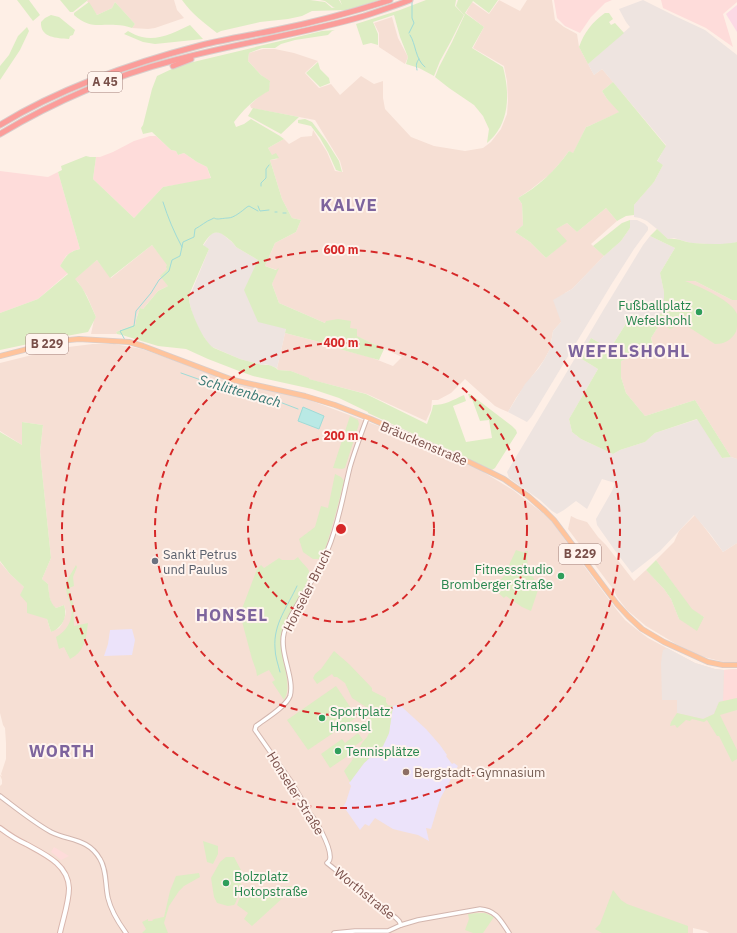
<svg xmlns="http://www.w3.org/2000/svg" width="737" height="933" font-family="'IBM Plex Sans',sans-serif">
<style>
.residential{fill:#f6dfd4}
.commercial{fill:#fedcda}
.industrial{fill:#eee4e0}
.education{fill:#ece3fa}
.medical{fill:#fcd9e5}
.green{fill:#ddedc3}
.water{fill:#b9e9e5;stroke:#9fdbd7}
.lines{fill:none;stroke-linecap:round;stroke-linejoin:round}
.stream{stroke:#9fdbd7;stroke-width:1}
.tertiary-casing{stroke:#d3b6ae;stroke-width:5.5}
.secondary-casing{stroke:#d9b6ad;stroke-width:6}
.primary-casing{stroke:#d9cecc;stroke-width:6}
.motorway-casing{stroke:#d9cecc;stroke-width:7}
.tertiary{stroke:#fff;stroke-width:3.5}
.secondary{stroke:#fff;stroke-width:4}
.primary{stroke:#ffc49c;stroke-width:4.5}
.motorway{stroke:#fb9d9a;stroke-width:5}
.ring{fill:none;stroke:#d62828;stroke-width:2;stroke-dasharray:7 5}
.leisure-dot{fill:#2e9e5b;stroke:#fff4ee;stroke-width:1.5}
.worship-dot{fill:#6b7280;stroke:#fff4ee;stroke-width:1.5}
.education-dot{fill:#8d6e63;stroke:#fff4ee;stroke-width:1.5}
.labels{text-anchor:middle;stroke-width:4;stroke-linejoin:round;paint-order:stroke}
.shield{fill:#fff4ee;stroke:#a1807a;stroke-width:1}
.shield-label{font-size:12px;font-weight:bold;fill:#794f49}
.leisure-label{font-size:13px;fill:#27864d;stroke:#fff4ee;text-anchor:start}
.street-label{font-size:13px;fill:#794f49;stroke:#fff4ee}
.worship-label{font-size:13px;fill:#5b616d;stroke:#fff4ee;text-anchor:start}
.education-label{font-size:13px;fill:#785e54;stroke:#fff4ee;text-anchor:start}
.water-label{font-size:14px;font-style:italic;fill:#387874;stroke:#fff4ee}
.district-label{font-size:17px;font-weight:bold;letter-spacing:1px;fill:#7d649d;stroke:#fff4ee}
.centre{fill:#d62828;stroke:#fff4ee;stroke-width:2}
.ring-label{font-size:12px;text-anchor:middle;font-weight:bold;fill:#d62828;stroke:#fff4ee;stroke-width:4;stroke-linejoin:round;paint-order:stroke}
</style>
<rect width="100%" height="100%" fill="#feefe6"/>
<!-- residential -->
<g class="residential">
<polygon points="88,0 174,0 177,10 184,18 155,28 148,29 132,28 135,24 115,2 112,8 97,15 87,1"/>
<polygon points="499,0 520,11 527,0 552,0 555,20 564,27 577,34 579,47 594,75 602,69 613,82 602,91 607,99 620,112 589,126 586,127 573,154 569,151 560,163 549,175 530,190 518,198 522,204 523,225 515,232 530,242 546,258 566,241 555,229 567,223 577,232 606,208 617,221 591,244 604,256 572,289 565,293 561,322 553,331 550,349 544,360 516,398 508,412 501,409 495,406 465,379 451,393 438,400 432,400 431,410 426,421 367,394 308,379 308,378 291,371 278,370 277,368 285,333 339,347 339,349 370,357 393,366 402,357 356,336 350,328 325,323 279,303 272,284 277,270 265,266 275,243 296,232 301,220 292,218 282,199 270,160 278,159 272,156 268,148 284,139 289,144 296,140 301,137 312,136 313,130 327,152 335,171 343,172 340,161 315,120 251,108 250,105 262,94 268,91 270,82 261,75 248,61 249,53 263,49 275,49 294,53 318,61 305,73 319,88 331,84 340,95 361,76 374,84 383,81 383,98 385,109 411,137 434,146 465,151 483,148 491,142 501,129 507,114 508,101 507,81 504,66 473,48 484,27 466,13 472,2 489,14"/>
<polygon points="392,17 398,38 408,57 405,64 379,47 379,33 374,23"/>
<polygon points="152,245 168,265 167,268 168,286 158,291 142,310 141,308 138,313 136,320 136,324 116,332 117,334 91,334 94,320 96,317 87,296 78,282 74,279 97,260 111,278"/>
<polygon points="683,280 695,281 732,300 737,300 737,459 731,457 695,400 645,416 626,393 621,377 621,361 654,349 651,338 658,327 656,319"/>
<polygon points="93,344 114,344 142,349 234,382 304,398 360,419 394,432 480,470 513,490 544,514 553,523 561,534 570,547 616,609 625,620 636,629 648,638 695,663 715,669 724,670 737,669 737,933 709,933 706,931 693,928 693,933 0,933 0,786 2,784 2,780 0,775 2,776 1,774 6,759 6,743 5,728 3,725 0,713 0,562 10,574 24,587 47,619 51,632 59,628 62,624 65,616 66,612 64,605 56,608 52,606 49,595 48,584 42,579 51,558 40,452 43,425 22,422 22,445 0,431 0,363 60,348"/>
<polygon points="695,515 723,552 737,543 737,662 724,662 700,656 676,644 646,626 627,610 617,597 613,589 568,529 571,516 577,519 587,522 598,537 606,545 634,581 646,570 664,589 671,599 679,619 704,617 692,610 656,560 674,542 679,531"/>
</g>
<!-- commercial -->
<g class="commercial">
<polygon points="554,0 612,0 605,3 591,17 580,33 565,26 557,18"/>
<polygon points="661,0 737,0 737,2 723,14 733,47 706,28 663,8"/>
<polygon points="150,136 156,136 171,150 176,151 178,155 184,153 197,162 207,167 211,179 163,187 134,218 93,179 96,157 100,157 113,152 134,141"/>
<polygon points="0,171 48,177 58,172 80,249 73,251 66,256 60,266 68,273 38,299 0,313"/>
<polygon points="737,669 737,698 723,701 724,670"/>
<polygon points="54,847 69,856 61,860 51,852"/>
</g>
<!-- industrial -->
<g class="industrial">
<polygon points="643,0 675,16 705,30 737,55 737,242 724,245 691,243 674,238 668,239 657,229 647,221 640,218 634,217 634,205 654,182 663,165 657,162 666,145 602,69 594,75 588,64 630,27 626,22 619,9"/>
<polygon points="630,220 637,220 645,224 648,227 648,230 634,249 611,285 532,416 527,422 508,412 525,384 539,368 544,360 550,349 553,331 561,322 553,300 572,289 604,256 621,241 630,228"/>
<polygon points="217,232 221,233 233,243 236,247 258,260 286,329 277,368 266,364 262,365 240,359 210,346 200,331 193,316 190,305 189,298 209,249 203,246 211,234"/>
<polygon points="650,236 675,248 660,273 664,292 664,310 656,319 632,314 610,349 591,338 580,358 598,369 569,419 572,432 581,439 613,454 620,450 645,442 655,433 698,419 722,458 731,457 737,459 737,543 723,552 711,535 694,515 660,551 632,573 616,552 597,525 596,519 612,491 615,483 602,479 587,509 576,501 564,510 557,514 552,511 540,500 509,478 507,472 568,370 604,309 643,245"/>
<polygon points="667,648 695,663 715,669 724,670 723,701 719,702 714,714 703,719 677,713 677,700 662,700 661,663 662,655 663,650"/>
</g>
<!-- education -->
<g class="education">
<polygon points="132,629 135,640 132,655 104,656 108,644 110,630"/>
<polygon points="397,705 402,707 426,729 440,745 447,755 446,756 452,764 454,763 458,766 440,799 431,829 426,828 429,841 418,835 405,832 393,829 375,818 369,826 365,824 360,830 346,810 342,809 346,802 351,786 349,783 364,763 383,746 389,733 393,706"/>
</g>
<!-- medical -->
<polygon class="medical" points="737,5 737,32 726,14"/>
<!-- green -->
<g class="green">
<polygon points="17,0 29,0 40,15 33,21"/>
<polygon points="60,0 88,0 73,12 70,12"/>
<path d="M 182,0 L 310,0 L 325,2 L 332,8 L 335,7 L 333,7 L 325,1 L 320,0 L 339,0 L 342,5 L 340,0 L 379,0 L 347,10 L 312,11 L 302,16 L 288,19 L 260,22 L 221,31 L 217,33 C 204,23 192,14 182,0 Z"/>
<polygon points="426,0 456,0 455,6 464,15 451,41 440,61 434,76 419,68 406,64 408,57 400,37 394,15 373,22 378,34 378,45 371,43 363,45 356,24 400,10"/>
<path d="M 458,0 L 498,0 L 489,13 L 473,1 L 465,13 L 484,27 L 472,48 L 503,67 C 510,94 510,124 487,143 L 489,129 L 483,116 L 474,105 L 449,88 L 435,77 L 439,67 L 452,42 L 465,14 L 464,15 L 456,6 Z"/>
<path d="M 89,2 L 97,15 L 112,8 L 115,2 L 135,24 L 132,28 C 126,26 122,25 116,25 C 98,24 90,29 74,15 L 74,13 Z"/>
<path d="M 605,13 L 609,13 L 613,19 L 609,22 L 611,25 L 615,23 L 624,33 L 588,64 L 579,47 C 584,33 592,22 605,13 Z"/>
<path d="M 51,15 L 59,17 L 75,30 L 73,35 L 70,36 L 69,39 C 57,38 40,38 41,22 L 45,18 Z"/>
<path d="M 190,25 L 203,39 L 155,44 L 143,42 L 124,34 L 128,31 C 132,33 137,36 142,37 C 159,41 175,32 190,25 Z"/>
<polygon points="27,27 29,31 20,50 0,80 0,66 9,55 18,36"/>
<path d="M 335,30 L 332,31 L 328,35 L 295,40 L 281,44 L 275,48 L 262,48 L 249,53 L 248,61 L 261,75 L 270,81 L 269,91 C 255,98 243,110 234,122 L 236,127 L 244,124 L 251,119 L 280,136 L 284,139 L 268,148 L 272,155 L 276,153 L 279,158 L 270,160 L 282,199 L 292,218 L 301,220 L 296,232 L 275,243 L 265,266 L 276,270 L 279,268 L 272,284 L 279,303 L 325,323 L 326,321 L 338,319 L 351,321 L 350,328 L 357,329 L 357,336 L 384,349 L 379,360 L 339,349 L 339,347 L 285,333 L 286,329 L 258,322 L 244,290 L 258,260 L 236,247 C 233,242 230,240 226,237 C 215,227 209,235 203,245 L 209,249 L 189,295 C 187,306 204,343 214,348 L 240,359 L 262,365 C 267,364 275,366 278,370 L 291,371 L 309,378 L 309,379 L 366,394 L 427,424 L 432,410 L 433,405 C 445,405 453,400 464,395 L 466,401 L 453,406 L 466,442 L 492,438 L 489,420 L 480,421 L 472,399 L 470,399 L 468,394 L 470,394 L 512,426 L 516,430 L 517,433 L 495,468 L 492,470 L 368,413 L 368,412 L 339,398 L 312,389 L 253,376 L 239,371 L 208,359 L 186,349 L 158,346 L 122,335 L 117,334 L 116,332 L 136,324 L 136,320 L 140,308 L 143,309 L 158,291 L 168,286 L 160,276 L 167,269 L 166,267 L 167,265 L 152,245 L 110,278 L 97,260 L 75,279 C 85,289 90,304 96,317 L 88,332 L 61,337 L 0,350 L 0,313 L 38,299 L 68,274 L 60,266 C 66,256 68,252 80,249 L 58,172 L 62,170 L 61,166 L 86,156 L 90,157 L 96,157 L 93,179 L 134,218 L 163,187 L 211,178 L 207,167 L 197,162 L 184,153 L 178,155 L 176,151 L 171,150 L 152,132 L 143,134 L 141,128 L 143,125 L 152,89 L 157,76 L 176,67 L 189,63 L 322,31 Z"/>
<polygon points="318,62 320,69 329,78 330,83 320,87 306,73"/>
<path d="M 613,82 L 666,146 L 657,161 L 663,165 L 654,182 L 634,205 L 634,215 L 626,216 L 617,221 L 606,208 L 577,232 L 567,223 L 556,229 L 567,241 L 546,258 L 530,242 L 515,232 L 523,225 L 522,204 L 518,198 C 538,187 556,170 569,151 L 573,153 L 586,127 L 589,126 L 619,112 L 607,99 L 602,91 Z"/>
<polygon points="253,108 299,117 281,134 248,116"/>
<polygon points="305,119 312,122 327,142 339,161 342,172 336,170 328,152 320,138 311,126 298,123 298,120"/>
<polygon points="630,220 630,228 621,241 604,256 593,246 622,223"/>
<path d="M 657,229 L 668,239 C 679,238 683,242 693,243 C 708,244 722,245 737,242 L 737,300 L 732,300 L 695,281 L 685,281 C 698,286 732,300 737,314 C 737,316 737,320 737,323 C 737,328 737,331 734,335 C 729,341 724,344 715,344 L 676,319 L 673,328 L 670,329 L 656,320 L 658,327 L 651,338 L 654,349 L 621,361 L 621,377 L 626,393 L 645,416 L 695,400 L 731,457 L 722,458 L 697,419 L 655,433 L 645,442 L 620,450 L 613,454 L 581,439 L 572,432 L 569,419 L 598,369 L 580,358 L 591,338 L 610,349 L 632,314 L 656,319 L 664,310 L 664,292 L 660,273 L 675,248 L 650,236 Z"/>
<polygon points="350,416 358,420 359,424 345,468 342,469 333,468"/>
<path d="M 22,422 L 43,425 L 40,452 L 51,558 L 42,579 L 48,584 C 49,592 49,603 56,608 L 64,605 C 68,617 62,628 51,632 L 47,619 L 27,613 L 27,603 L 20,595 L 24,587 L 10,574 L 0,561 L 0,432 L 22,445 Z"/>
<path d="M 335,474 L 341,477 L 344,481 C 340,497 336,514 331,530 C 328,540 326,550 319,559 L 313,559 L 303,552 L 299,539 L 315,527 L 321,506 L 328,508 Z"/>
<path d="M 516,550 L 525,553 L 525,551 L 528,551 C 525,567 531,574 539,587 L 531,611 L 522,607 L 506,596 L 504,598 L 493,588 L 504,576 Z"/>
<path d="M 298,557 C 300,561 309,569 309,571 C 311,582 292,608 287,619 C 284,624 282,630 281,636 C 279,655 294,685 284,700 L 272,682 L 275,680 L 269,670 L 257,676 L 256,670 L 252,659 L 240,614 L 257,569 L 261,565 L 264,568 L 279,558 L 282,560 L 294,560 Z"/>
<polygon points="656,560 692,609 704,617 697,631 679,619 671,599 664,589 646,570"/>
<path d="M 76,565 L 77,567 L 73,577 L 74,586 L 69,588 L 73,603 L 74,626 L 88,623 C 86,638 85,652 70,659 L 64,647 L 59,649 L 56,637 C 67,631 74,619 71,605 C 69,598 65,592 66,584 C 68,577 73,571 76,565 Z"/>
<polygon points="334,651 349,664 372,688 372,691 386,698 386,702 388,705 393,706 389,733 383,746 364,763 350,782 344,771 351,762 362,743 367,737 370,731 369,713 366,707 352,698 345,683 337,677 334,677 332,674 317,684 313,678 315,674 321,669"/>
<polygon points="336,686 357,717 308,750 287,720"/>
<polygon points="737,698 737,710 720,715 737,750 737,759 732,762 719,736 717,736 707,720 704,722 692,719 690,721 686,720 677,728 675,725 670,726 671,722 677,713 703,719 714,714 719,702"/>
<polygon points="358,733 363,740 349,750 352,753 330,768 321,754 342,739 345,743"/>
<polygon points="203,841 218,846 218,854 213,864 207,862"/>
<polygon points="226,857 234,857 242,872 240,891 235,904 234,905 228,906 217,903 214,897 211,878 220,862"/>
<path d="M 199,873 L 200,877 L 184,886 L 179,891 L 169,906 L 164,923 L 168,933 L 142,933 L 146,929 L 142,922 L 148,919 L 148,921 L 153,921 L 152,920 C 156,918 160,918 164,917 L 170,891 L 176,876 Z"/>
<polygon points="293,886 296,888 287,894 252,926 244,919 248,913 237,905 242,892 268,888"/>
<polygon points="613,890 621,900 627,904 688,926 688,933 602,933 595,929 600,924"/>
<polygon points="477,913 485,913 494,917 483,933 473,933 465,930 469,919 468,914"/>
</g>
<!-- water -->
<polygon class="water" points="303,407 324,416 319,429 298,421"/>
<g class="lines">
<!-- stream -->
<g class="stream">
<polyline points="409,33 414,23 412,18 412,1"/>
<path d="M 410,35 C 416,44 415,59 425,67"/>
<path d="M 417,70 C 416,65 416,63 419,59"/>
<polyline points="261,186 261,183 266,178 266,169 269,165"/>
<path d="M 163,202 C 168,218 174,232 182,247"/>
<polyline points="258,206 260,211 269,210"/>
<polyline points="275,212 277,212"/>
<polyline points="283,213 286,213"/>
<path d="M 125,340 L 120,331 L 134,326 L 136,311 L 151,293 L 159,280 L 169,271 L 172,260 L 180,256 L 183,242 L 194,237 L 195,229 C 201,226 206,221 212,219 C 215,217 214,219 218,219 C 219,219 226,218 228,218 C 234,218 242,211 247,207 L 249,206 L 258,211"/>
<polyline points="181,373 218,386 238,390 255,395 264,396 298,409"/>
<path d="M 280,672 C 278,664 275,656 275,648 C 273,624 288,606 297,586"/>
</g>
<defs>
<g id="tertiary">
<path d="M 367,418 C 361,434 355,450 350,467 C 343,495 339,523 328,549 C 321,567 310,584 300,600 C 294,611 287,621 284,633 C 279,653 295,678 290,696 C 286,707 265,719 256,726 L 255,730 L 290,780 L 305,805 L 306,810 C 315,816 331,847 330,858 C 330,861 329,861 327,863 L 396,918 L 399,921 L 401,925"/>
<path d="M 0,796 C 16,808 33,822 51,832 C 69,841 88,838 100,859 C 107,870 105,885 108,898 C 111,911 118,922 126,933"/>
<path d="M 334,933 L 355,931 L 388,931 L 401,925 L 418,920 L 480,909 C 496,910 501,921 509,933"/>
</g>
<path id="secondary" d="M 0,828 C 8,834 17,840 26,844 C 44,854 68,864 69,888 C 69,902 63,919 60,933"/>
<polyline id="primary" points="0,356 59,341 79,339 129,342 143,346 233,380 305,396 335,405 371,419 469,462 492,473 504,479 528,496 545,511 554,520 617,604 628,616 642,629 664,642 708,662 723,665 737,665"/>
<g id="motorway">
<polyline points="173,66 191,59"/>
<path d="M 0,125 C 62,87 132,63 202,45 C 226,39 252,35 276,30 C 315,22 353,12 390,0"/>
<path d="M 0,134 C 55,101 113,76 175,60 C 238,43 302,34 364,16 C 379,11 395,6 410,0"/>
</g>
</defs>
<!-- tertiary casing -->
<use href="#tertiary" class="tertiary-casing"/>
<!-- secondary casing -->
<use href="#secondary" class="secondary-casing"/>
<!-- primary casing -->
<use href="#primary" class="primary-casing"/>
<!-- motorway casing -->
<use href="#motorway" class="motorway-casing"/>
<!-- tertiary -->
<use href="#tertiary" class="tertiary"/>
<!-- secondary -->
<use href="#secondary" class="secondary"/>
<!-- primary -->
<use href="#primary" class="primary"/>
<!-- motorway -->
<use href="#motorway" class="motorway"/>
</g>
<!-- distance rings -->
<g class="ring">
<circle cx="341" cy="529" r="93"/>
<circle cx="341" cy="529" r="186"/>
<circle cx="341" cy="529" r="279"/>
</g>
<!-- markers -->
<g class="leisure-dot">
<circle cx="699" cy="312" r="4"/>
<circle cx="561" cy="576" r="4"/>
<circle cx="322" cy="718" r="4"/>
<circle cx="338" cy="751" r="4"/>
<circle cx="226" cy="883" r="4"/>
</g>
<circle class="worship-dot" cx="155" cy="561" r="4"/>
<circle class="education-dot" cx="406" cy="772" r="4"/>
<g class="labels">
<!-- shield labels -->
<g class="shield">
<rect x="88" y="72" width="34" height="20" rx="3"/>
<rect x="26" y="334" width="42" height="20" rx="3"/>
<rect x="559" y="544" width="42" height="20" rx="3"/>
</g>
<g class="shield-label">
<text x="105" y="86">A 45</text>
<text x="47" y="348">B 229</text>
<text x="580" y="558">B 229</text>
</g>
<!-- leisure labels -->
<g class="leisure-label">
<text x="691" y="310" text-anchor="end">Fußballplatz<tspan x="691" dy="15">Wefelshohl</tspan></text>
<text x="553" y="574" text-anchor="end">Fitnessstudio<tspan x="553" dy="15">Bromberger Straße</tspan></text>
<text x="330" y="716">Sportplatz<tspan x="330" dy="15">Honsel</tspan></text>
<text x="346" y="756">Tennisplätze</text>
<text x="234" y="881">Bolzplatz<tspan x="234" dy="15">Hotopstraße</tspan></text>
</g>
<!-- street labels -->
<g class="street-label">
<text transform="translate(424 443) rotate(23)" y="5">Bräuckenstraße</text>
<text transform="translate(307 590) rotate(-63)" y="5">Honseler Bruch</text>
<text transform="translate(296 793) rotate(58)" y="5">Honseler Straße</text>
<text transform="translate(365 893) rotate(39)" y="5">Worthstraße</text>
</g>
<!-- worship labels -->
<g class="worship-label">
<text x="163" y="559">Sankt Petrus<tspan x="163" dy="15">und Paulus</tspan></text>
</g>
<!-- education labels -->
<g class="education-label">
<text x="414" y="777">Bergstadt-Gymnasium</text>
</g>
<!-- water labels -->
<g class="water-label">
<text transform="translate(240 391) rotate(16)" y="5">Schlittenbach</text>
</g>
<!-- district labels -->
<g class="district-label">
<text x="349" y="211">KALVE</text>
<text x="629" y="357">WEFELSHOHL</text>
<text x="232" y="621">HONSEL</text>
<text x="62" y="757">WORTH</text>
</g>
</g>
<circle cx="341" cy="529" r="6" class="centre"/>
<g class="ring-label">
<text x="341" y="254">600 m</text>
<text x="341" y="347">400 m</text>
<text x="341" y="440">200 m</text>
</g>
</svg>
